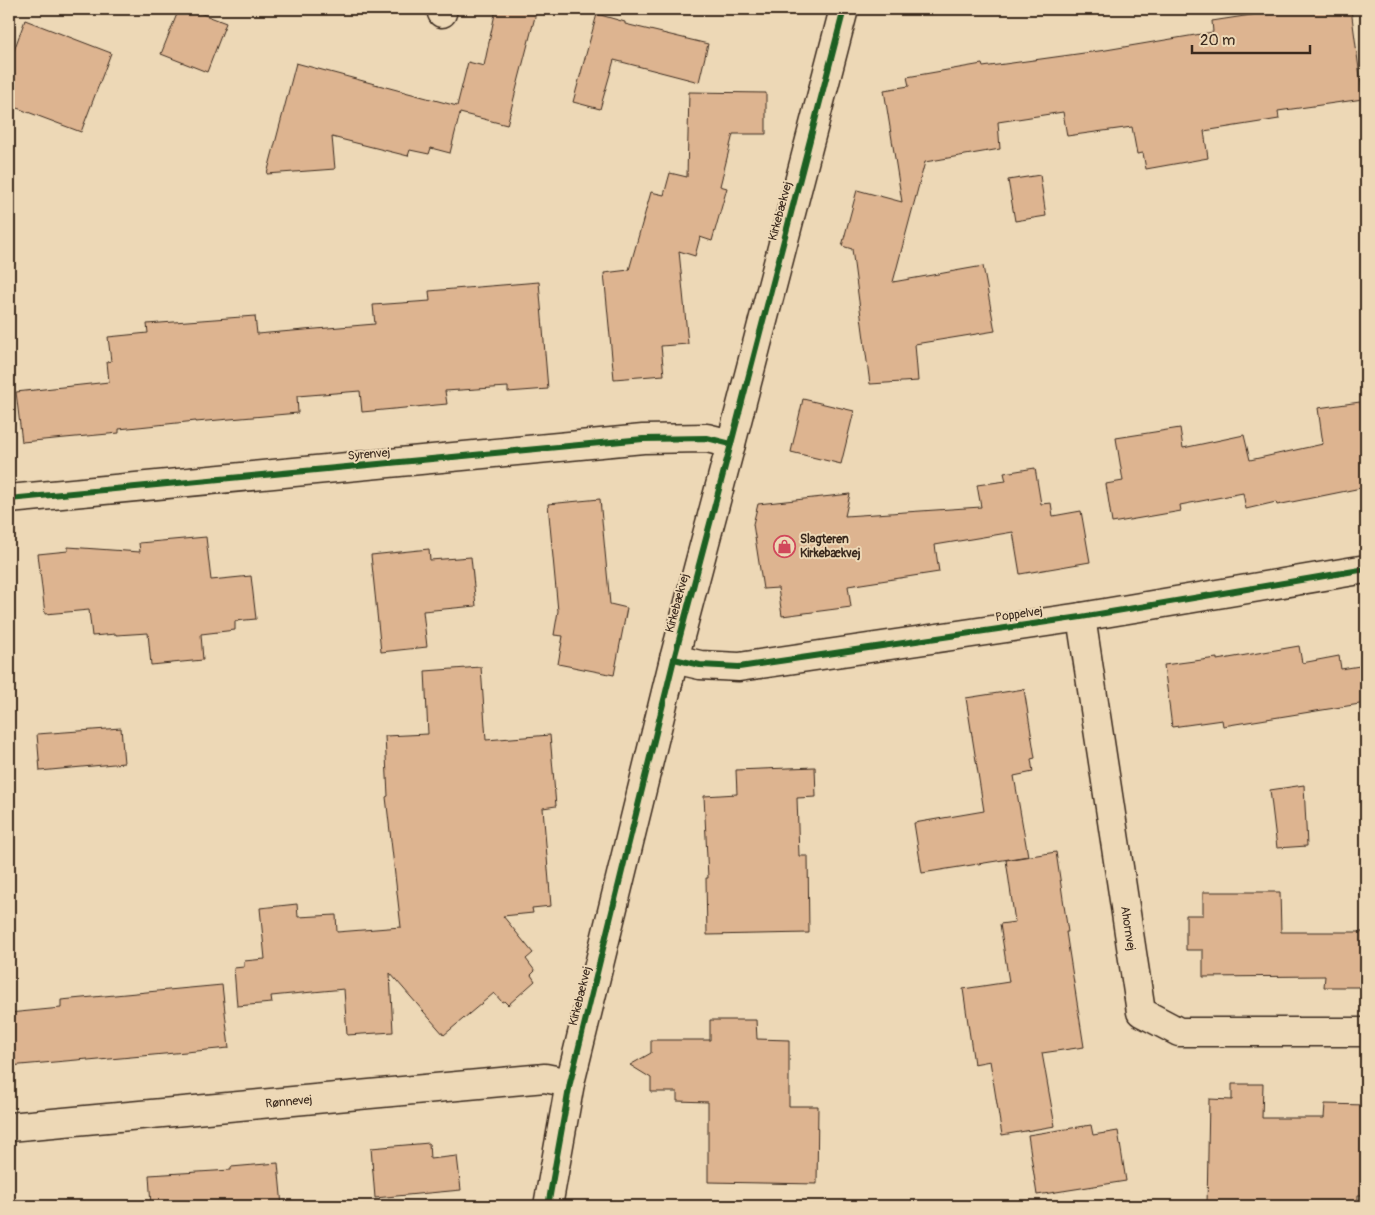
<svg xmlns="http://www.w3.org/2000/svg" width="1375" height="1215" font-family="Pangolin,sans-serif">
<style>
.building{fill:#ddb490;stroke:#3b2a1e}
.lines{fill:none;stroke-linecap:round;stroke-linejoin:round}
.minor-casing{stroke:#3b2a1e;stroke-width:31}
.tertiary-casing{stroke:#3b2a1e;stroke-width:31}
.minor{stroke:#edd8b6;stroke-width:28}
.tertiary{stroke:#edd8b6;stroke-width:28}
.cycleway-casing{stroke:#edd8b6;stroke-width:9}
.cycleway{stroke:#1b5e20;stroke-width:6}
.labels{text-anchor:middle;stroke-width:4;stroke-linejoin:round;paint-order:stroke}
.street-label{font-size:12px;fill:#3b2a1e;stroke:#edd8b6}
.poi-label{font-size:12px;font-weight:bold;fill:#3b2a1e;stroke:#edd8b6;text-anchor:start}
</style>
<rect width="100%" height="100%" fill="#edd8b6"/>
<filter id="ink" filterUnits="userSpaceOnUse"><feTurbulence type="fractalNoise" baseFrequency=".02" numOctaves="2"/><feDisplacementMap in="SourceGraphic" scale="10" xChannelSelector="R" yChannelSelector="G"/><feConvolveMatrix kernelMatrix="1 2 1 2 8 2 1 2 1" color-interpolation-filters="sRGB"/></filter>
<g filter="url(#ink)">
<!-- building -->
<g class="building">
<polygon points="179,9 189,9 226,23 207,72 161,54"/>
<polygon points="496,9 537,9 507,125 460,113 450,153 431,148 429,154 410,150 408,156 332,137 335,169 267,174 296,63 457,106 468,62 484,66"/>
<polygon points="1290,9 1351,9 1363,99 1278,111 1279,119 1204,131 1208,158 1146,169 1143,153 1137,154 1132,127 1067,136 1063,112 998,122 1000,149 925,162 893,282 983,266 995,331 915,344 918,381 870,384 852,249 842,246 857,190 902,202 884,90 909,86 907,77 982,64 983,67 1106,50 1213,32 1212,21"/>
<polygon points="597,14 625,22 625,24 708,44 699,82 614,60 600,109 573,102"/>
<polygon points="25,20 111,53 81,132 9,105 9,64"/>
<polygon points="689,92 766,93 766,134 733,134 720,186 727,188 712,241 700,237 695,256 679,251 688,344 661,346 664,375 614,379 604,273 629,270 651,192 664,195 670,173 687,177"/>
<polygon points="1040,175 1046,216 1015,221 1008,180"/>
<polygon points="539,282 548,389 508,392 508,387 445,391 447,404 362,412 360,391 297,396 298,413 196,422 196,421 119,429 119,433 22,442 16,392 109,382 107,362 111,361 108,337 148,333 147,324 255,316 257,334 375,324 373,305 430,301 429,291"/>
<polygon points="803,399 854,411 841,464 791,452"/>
<polygon points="1360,402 1361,409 1366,408 1366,487 1277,505 1276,502 1246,509 1243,493 1180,505 1181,511 1112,523 1106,484 1123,481 1116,438 1180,428 1183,448 1244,435 1250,460 1323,444 1318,408"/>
<polygon points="1035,468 1041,504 1051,503 1053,516 1081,511 1090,562 1020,574 1013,532 935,545 939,572 848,586 851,607 782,616 778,588 763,589 753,524 758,504 850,494 845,516 981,507 977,485 1006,481 1004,473"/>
<polygon points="600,499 610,604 627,608 614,675 558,664 563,636 554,635 558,611 548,504"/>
<polygon points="206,537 211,580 251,576 256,619 235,621 235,630 201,634 203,660 151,665 148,633 116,635 116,634 92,636 89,610 45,614 38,554 68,551 68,547 140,552 139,543"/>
<polygon points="429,549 430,560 471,557 476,606 423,611 427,647 381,652 371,555"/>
<polygon points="1299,646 1302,663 1339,656 1341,669 1366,665 1366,703 1223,726 1222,720 1172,727 1164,665 1217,658 1217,660"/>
<polygon points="481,667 486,740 550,735 556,806 543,808 551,906 532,908 533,913 503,916 533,953 526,959 535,971 531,975 535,981 508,1005 504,1001 502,1002 494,993 444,1035 390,973 393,1032 347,1035 344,989 271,996 272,1003 237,1006 234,968 244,967 244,961 265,959 260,908 297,904 298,917 336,915 337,932 401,927 386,797 388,796 385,736 428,734 425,671"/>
<polygon points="1024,689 1035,758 1031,759 1033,772 1014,776 1028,856 922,873 914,823 984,811 966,698"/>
<polygon points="121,728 124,763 40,771 37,734"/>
<polygon points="815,767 816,797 797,798 799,856 808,856 809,933 707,935 706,878 708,878 704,796 737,794 736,770"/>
<polygon points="1304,785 1307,846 1277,848 1270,790"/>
<polygon points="1056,852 1068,932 1066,932 1084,1047 1042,1053 1055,1126 1002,1135 990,1061 974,1064 963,989 1009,982 1000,924 1015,922 1006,860"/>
<polygon points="1203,892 1280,892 1281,932 1366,932 1366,987 1324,987 1325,976 1203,977 1203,950 1186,950 1186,915 1203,915"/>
<polygon points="222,985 229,1048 88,1061 88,1059 9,1066 9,1013 61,1008 61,1000"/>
<polygon points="710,1020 756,1020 757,1039 789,1040 789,1106 818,1106 817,1184 708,1182 708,1102 677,1101 677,1092 651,1092 651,1078 630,1065 651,1053 651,1040 710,1040"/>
<polygon points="1232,1084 1263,1084 1262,1118 1324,1118 1325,1104 1366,1105 1366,1195 1358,1195 1358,1206 1207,1206 1209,1099 1232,1100"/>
<polygon points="1091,1125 1093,1135 1118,1131 1126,1181 1037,1195 1028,1135"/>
<polygon points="429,1143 430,1159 457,1156 461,1190 375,1198 371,1148"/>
<polygon points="278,1163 282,1206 151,1206 149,1175 231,1170 231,1167"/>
</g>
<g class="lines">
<defs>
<g id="minor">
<polyline points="442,13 443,9"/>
<polyline points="9,499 643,439 707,438 731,444"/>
<path id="s1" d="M 1081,617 L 1141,1012 L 1179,1032 L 1366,1032"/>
<polyline points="674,659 700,665 739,667 1081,617 1366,569"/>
<path id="s2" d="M 9,1127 L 545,1078 L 570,1083"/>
</g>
<polyline id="tertiary" points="548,1206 570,1083 674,659 731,444 844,9"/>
</defs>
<!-- minor casing -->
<use href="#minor" class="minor-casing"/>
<!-- tertiary casing -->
<use href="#tertiary" class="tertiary-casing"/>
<!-- minor -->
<use href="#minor" class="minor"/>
<!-- tertiary -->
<use href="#tertiary" class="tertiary"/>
<defs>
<g id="cycleway">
<polyline points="9,499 643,439 707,438 731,444"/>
<polyline points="674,659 700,665 739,667 1081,617 1366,569"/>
<polyline points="548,1206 570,1083 674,659 731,444 844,9"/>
</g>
</defs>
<!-- cycleway casing -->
<use href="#cycleway" class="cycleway-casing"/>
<!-- cycleway -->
<use href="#cycleway" class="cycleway"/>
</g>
</g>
<!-- icons -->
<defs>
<symbol id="shop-ring" viewBox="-11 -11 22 22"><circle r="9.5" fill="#edd8b6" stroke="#d1495b" stroke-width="1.5"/><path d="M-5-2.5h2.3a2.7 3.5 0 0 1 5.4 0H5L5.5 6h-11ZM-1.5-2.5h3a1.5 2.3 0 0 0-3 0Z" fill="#d1495b"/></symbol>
</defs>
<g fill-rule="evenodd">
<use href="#shop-ring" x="772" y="534" width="25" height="25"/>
</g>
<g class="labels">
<!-- street labels -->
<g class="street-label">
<text transform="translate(780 211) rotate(-75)" y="4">Kirkebækvej</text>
<text transform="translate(369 454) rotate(-5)" y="4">Syrenvej</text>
<text transform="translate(677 603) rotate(-75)" y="4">Kirkebækvej</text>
<text transform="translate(1019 614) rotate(-8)" y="4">Poppelvej</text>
<text dy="4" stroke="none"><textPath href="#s1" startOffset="315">Ahornvej</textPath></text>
<text transform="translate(580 996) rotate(-76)" y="4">Kirkebækvej</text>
<text dy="4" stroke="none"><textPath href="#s2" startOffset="281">Rønnevej</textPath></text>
</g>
<!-- poi labels -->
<g class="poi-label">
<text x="800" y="543">Slagteren<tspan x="800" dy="14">Kirkebækvej</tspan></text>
</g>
</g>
<!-- margin -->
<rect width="1375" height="1215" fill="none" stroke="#edd8b6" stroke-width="30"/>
<rect x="15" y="15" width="1345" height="1185" fill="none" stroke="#3b2a1e" stroke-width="2" filter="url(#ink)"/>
<!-- scale -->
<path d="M1192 45v8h118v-8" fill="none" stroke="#3b2a1e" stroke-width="2.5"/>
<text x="1200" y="45" font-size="15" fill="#3b2a1e" stroke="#edd8b6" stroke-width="4" paint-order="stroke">20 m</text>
</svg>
